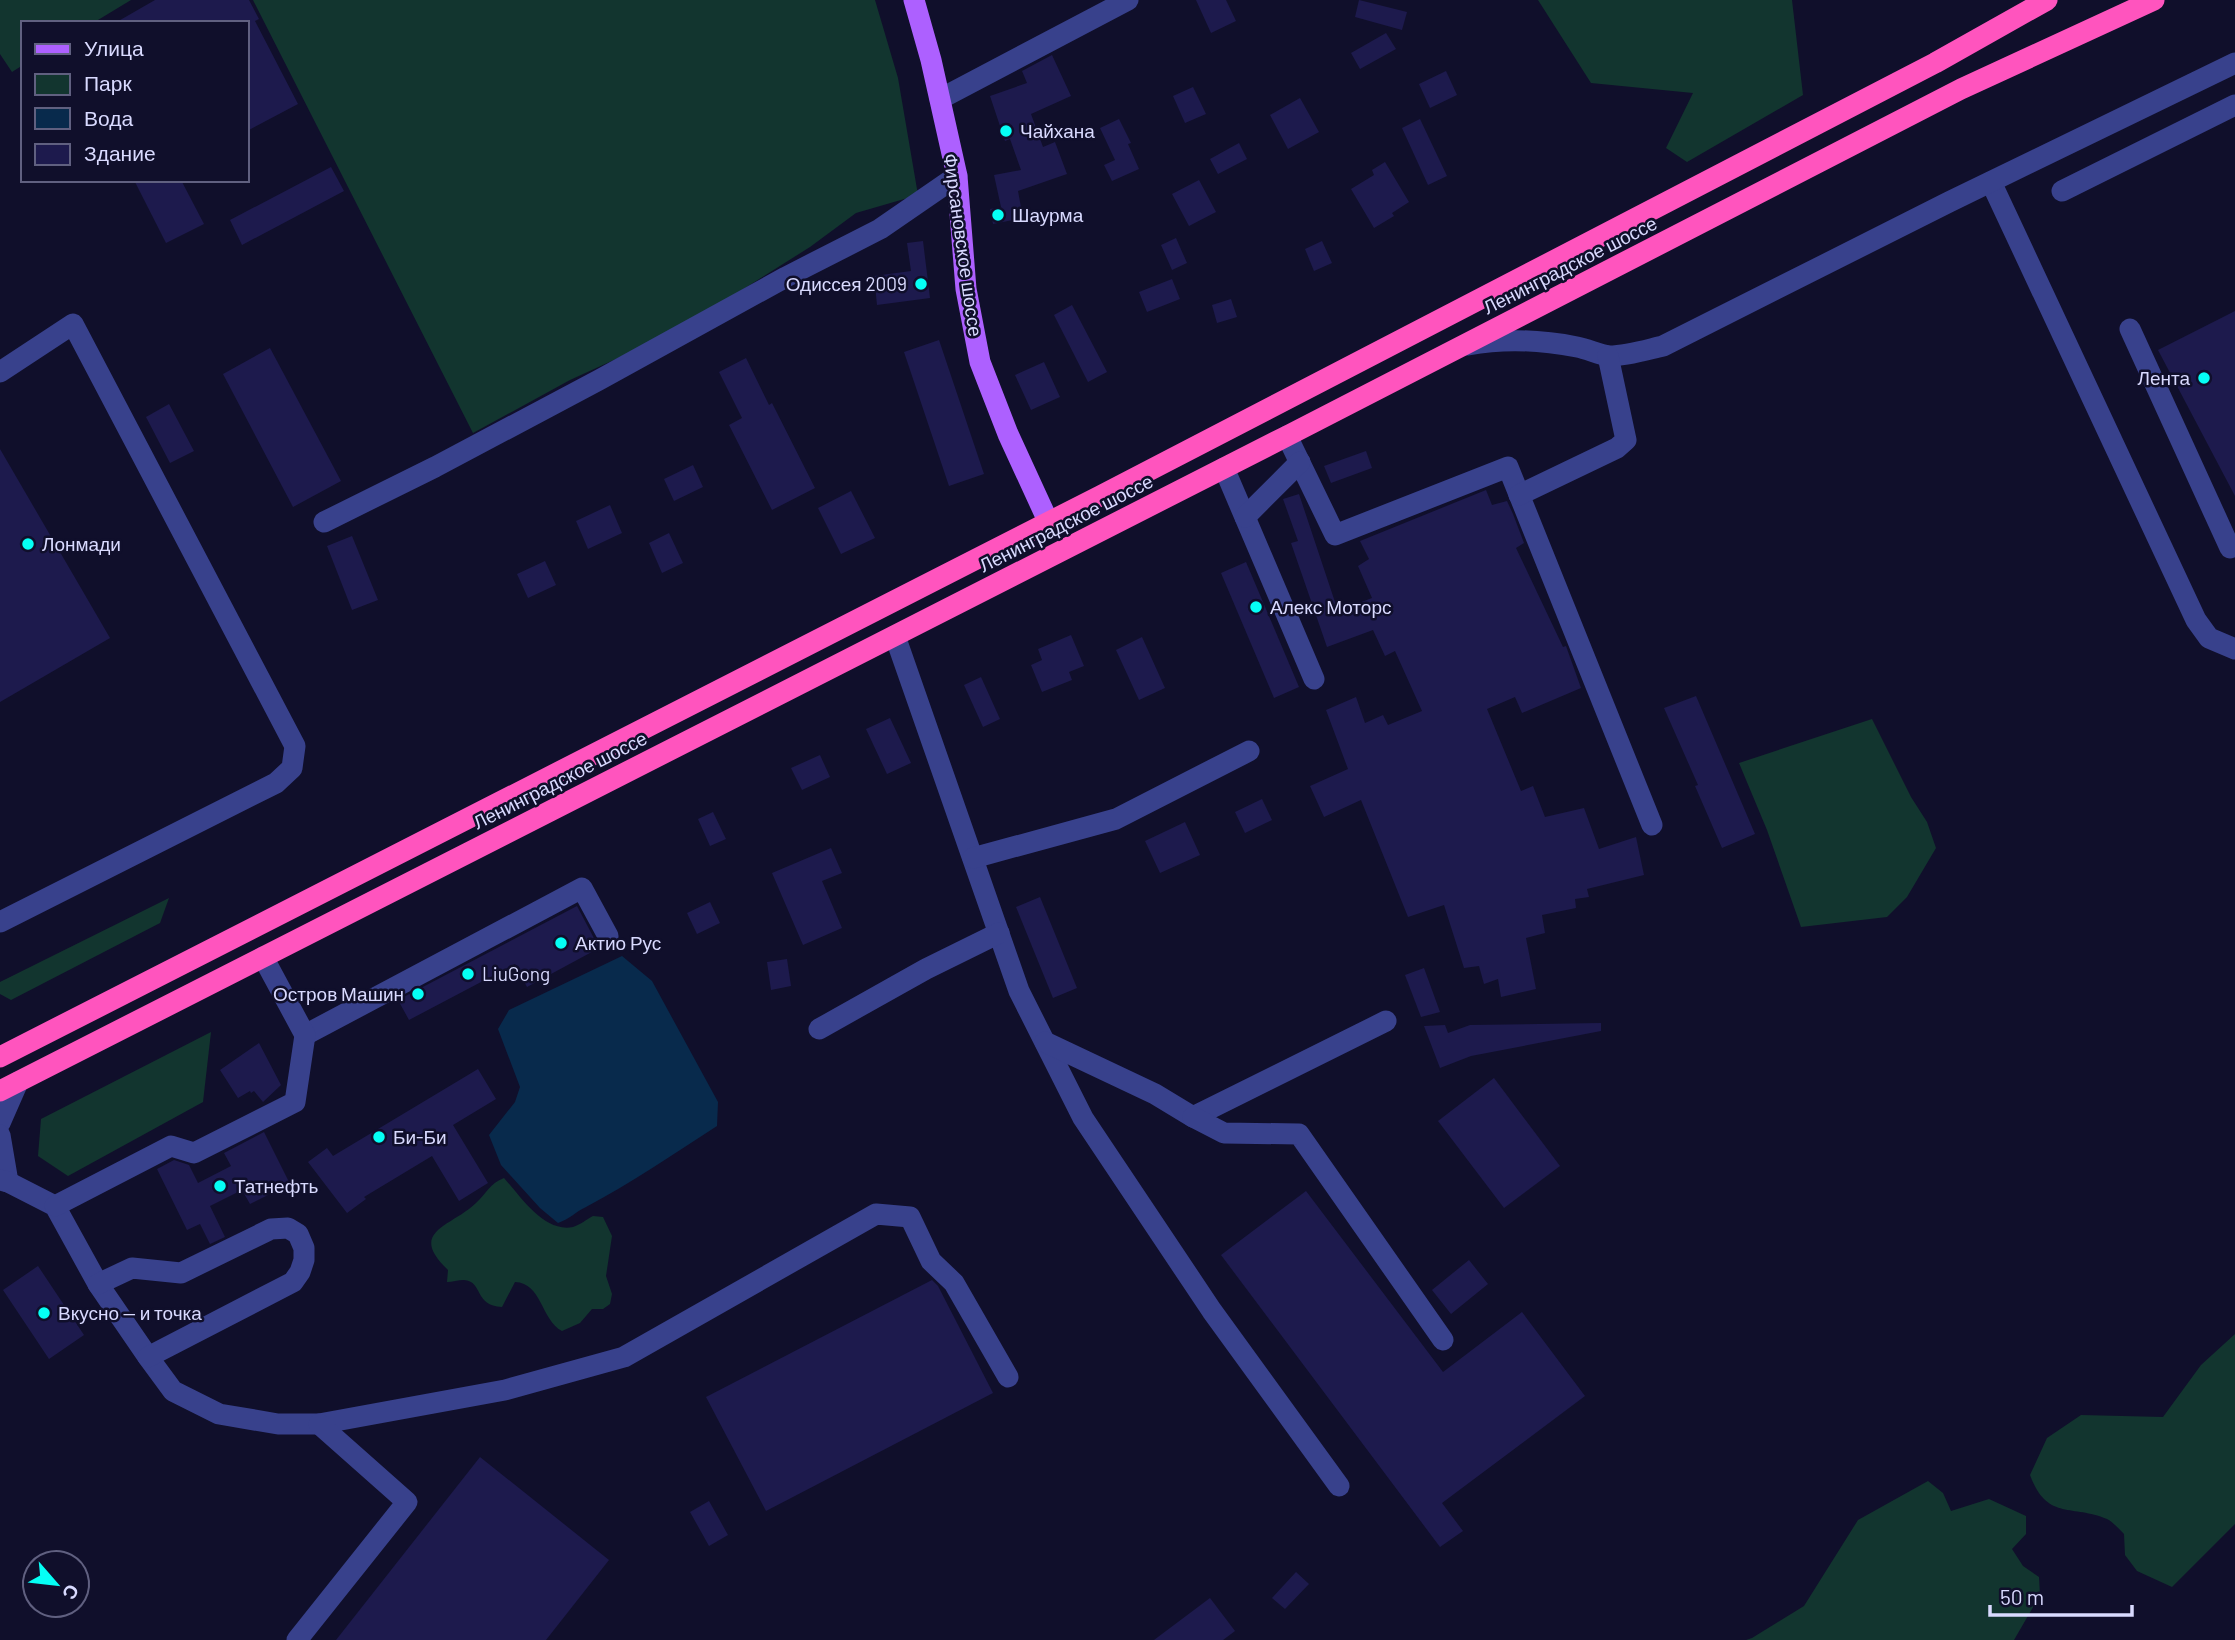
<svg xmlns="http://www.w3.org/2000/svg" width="2235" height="1640" font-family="Barlow,sans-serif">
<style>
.green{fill:#12352f}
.water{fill:#082a4c}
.building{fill:#1d1a4d}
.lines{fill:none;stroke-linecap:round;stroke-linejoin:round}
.minor{stroke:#38418c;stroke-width:21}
.major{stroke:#ad60ff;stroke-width:21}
.highway{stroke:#ff54be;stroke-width:21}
.poi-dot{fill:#05fff5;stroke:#100f2b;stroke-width:2.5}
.labels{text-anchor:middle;stroke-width:5;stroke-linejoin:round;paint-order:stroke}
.poi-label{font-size:19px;fill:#d9daff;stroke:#100f2b;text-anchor:start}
.street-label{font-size:19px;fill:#d9daff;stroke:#100f2b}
</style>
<rect width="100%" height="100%" fill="#100f2b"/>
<!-- green -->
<g class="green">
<polygon points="0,0 131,0 93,23 23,23 23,65 12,72 0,54"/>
<polygon points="253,0 875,0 898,78 918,195 856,213 810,247 675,332 570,380 473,433"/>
<polygon points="1538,0 1792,0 1803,95 1687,162 1666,148 1693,93 1591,83"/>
<polygon points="1872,719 1911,797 1927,822 1936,848 1907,897 1887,917 1801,927 1767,830 1739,763"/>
<polygon points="169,898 160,923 11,1000 0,994 0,982"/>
<polygon points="211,1032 203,1102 68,1176 38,1156 41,1119"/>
<path d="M 504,1178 C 521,1197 544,1233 573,1227 C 580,1225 587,1219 593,1216 L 603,1217 L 612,1236 L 606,1276 L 612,1294 L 610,1304 L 603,1309 L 592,1309 L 580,1323 L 562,1331 C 541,1320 542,1283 515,1282 L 502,1307 C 474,1306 483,1281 464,1280 C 458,1280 452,1282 447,1282 L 448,1270 C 407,1231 451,1227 476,1203 C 486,1194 490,1183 504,1178 Z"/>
<path d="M 2235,1334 L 2235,1524 L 2172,1587 L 2137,1571 L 2125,1555 L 2124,1534 C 2119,1529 2113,1522 2107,1519 C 2071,1504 2047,1521 2030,1475 L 2047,1438 L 2081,1415 L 2163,1417 L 2201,1365 Z"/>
<polygon points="1928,1481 1943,1493 1951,1511 1989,1499 2026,1516 2026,1534 2012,1549 2023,1566 2039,1577 2040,1595 2014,1640 1746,1640 1752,1638 1804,1606 1858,1520"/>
</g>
<!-- water -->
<path class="water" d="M 622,956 L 652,981 L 718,1102 L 717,1126 C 674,1154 631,1183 586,1207 C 575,1212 570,1219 558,1223 L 540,1208 L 501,1165 L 489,1135 L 515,1102 L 520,1087 L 498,1029 L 509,1010 Z"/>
<!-- building -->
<g class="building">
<polygon points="155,0 249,0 259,19 255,21 298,104 247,131 247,23 115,23"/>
<polygon points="1196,0 1226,0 1236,21 1211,33"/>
<polygon points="1359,0 1407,12 1402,30 1355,17"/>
<polygon points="1386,33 1396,49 1360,69 1351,53"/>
<polygon points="1052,55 1071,96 1031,114 1043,147 1055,142 1067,174 1018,191 1023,218 993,224 990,209 1001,207 994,175 1021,170 1010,139 1005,141 990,96 1027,83 1022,71"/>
<polygon points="1446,71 1457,95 1430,108 1419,84"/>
<polygon points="1193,87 1206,114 1185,123 1173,96"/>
<polygon points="1300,98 1319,132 1288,149 1270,115"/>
<polygon points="1119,119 1131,143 1128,144 1139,169 1112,181 1104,165 1115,160 1100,128"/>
<polygon points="1420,119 1447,176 1428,185 1402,128"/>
<polygon points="1239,143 1247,159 1218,174 1210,159"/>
<polygon points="1385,162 1409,202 1392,213 1394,216 1374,228 1351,189 1374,175 1372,170"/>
<polygon points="331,167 344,191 242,245 230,220"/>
<polygon points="134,180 181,180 204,224 166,243"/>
<polygon points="1199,180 1216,212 1189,226 1172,194"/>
<polygon points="1176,238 1187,263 1172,270 1161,245"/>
<polygon points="923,241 930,298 877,305 874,276 911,271 907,243"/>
<polygon points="1322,241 1332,263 1314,271 1305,249"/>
<polygon points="1172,279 1180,299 1147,312 1139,292"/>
<polygon points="1231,299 1237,317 1217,323 1212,305"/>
<polygon points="1072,305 1107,372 1088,382 1054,315"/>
<polygon points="2235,311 2235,496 2158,350"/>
<polygon points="939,340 984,474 949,486 904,352"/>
<polygon points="270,348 341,481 293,507 223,374"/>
<polygon points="746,358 769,405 772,403 815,488 772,510 729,425 742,418 719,372"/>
<polygon points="1044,362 1060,397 1031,410 1015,375"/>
<polygon points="169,404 194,451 170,463 146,417"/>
<polygon points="0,449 110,638 0,702"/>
<polygon points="1366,451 1372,468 1331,483 1324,466"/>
<polygon points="693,465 703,487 674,501 664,479"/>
<polygon points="1486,490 1492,505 1507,501 1513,514 1524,543 1516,548 1563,647 1566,646 1581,688 1522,713 1515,697 1487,709 1521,791 1533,786 1545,817 1584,808 1599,849 1636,837 1644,875 1587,889 1589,897 1575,899 1576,908 1542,915 1545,933 1526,938 1536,989 1501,997 1498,979 1484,984 1479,966 1464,968 1444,905 1408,917 1361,800 1324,817 1310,786 1348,769 1326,710 1356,697 1365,723 1383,715 1388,725 1422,711 1395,651 1385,656 1373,630 1327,647 1291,543 1298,541 1283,499 1299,494 1338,611 1372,598 1358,566 1369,559 1360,541"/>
<polygon points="851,491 875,538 841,554 818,508"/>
<polygon points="610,505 622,533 588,549 576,521"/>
<polygon points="669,533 683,563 662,573 649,543"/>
<polygon points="352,536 378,600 352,610 327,546"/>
<polygon points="545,561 556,585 528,598 517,574"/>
<polygon points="1246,562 1299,687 1274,698 1221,573"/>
<polygon points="1071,635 1084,666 1069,672 1072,680 1042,692 1031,665 1042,660 1038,649"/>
<polygon points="1142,637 1165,688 1139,700 1116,650"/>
<polygon points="981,677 1000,719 983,727 964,685"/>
<polygon points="1696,696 1755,834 1722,848 1695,786 1698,785 1664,708"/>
<polygon points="890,718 911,763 887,774 866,729"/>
<polygon points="820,755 830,777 802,790 791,768"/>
<polygon points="1262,799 1272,820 1245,833 1235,812"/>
<polygon points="713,812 726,839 710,846 698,819"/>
<polygon points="1185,822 1200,855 1160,873 1145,841"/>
<polygon points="831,848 842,873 822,881 842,928 803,945 772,873"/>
<polygon points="1040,897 1077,988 1053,998 1016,907"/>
<polygon points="710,902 720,923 697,934 687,913"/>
<polygon points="577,906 596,942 601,947 527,987 515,964 409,1020 398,1000"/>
<polygon points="787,959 791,986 771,990 767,962"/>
<polygon points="1424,968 1440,1012 1421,1017 1405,975"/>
<polygon points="1601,1023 1601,1031 1471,1056 1440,1068 1424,1026 1445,1025 1448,1033 1470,1025"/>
<polygon points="259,1043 281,1085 263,1102 254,1091 251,1093 250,1091 238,1098 220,1070"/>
<polygon points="478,1069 496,1099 453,1125 488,1183 459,1201 432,1156 364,1197 366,1199 347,1213 308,1162 327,1148 333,1156"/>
<polygon points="1494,1078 1560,1166 1504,1208 1438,1121"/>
<polygon points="264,1132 290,1184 250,1204 242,1190 210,1206 225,1237 210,1244 200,1224 187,1230 157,1169 174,1160 189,1165 198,1183 231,1166 224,1153"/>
<polygon points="1306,1191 1443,1372 1522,1312 1585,1396 1442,1503 1463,1531 1440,1547 1221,1255"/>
<polygon points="1469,1260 1488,1284 1451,1314 1432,1290"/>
<polygon points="38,1266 84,1335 49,1359 3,1290"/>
<polygon points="932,1280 938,1286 993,1393 766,1511 706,1397"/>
<polygon points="480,1457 609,1560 546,1640 336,1640"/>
<polygon points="709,1501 728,1535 709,1546 690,1512"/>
<polygon points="1296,1572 1309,1584 1285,1609 1272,1598"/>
<polygon points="1210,1598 1235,1631 1223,1640 1154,1640"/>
</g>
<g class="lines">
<!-- minor -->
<g class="minor">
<polyline points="940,99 1128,0"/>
<polyline points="1991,182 2196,620 2209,638 2235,649"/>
<polyline points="2062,191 2235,105"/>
<polyline points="2130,329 2230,548"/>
<path d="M 1468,345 C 1505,338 1541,340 1577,347 C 1588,349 1599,355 1609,356 C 1627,356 1646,350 1663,346 L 1949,202 L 2235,63"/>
<polyline points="0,372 73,324 295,746 292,768 276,783 0,922"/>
<polyline points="1287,436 1335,535 1508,467 1652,825"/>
<polyline points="1224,468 1314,679"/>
<polyline points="1519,495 1617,448 1626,440 1608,356"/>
<polyline points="1245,517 1300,462"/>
<polyline points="324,522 435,467 599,380 786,277 880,229 957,176"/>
<polyline points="895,636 1019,991 1083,1118 1212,1311 1339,1486"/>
<polyline points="973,858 1116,819 1249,751"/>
<polyline points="819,1029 926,969 999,933"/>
<polyline points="305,1035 582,888 608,936"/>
<polyline points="1045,1042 1155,1094 1193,1117 1386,1021"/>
<polyline points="1193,1117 1224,1133 1299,1134 1443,1340"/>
<polyline points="0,1123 18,1082"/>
<polyline points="0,1135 8,1182"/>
<polyline points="0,1180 8,1182 55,1206 98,1284 148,1357 173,1391 219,1414 278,1424 319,1424 505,1390 624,1357 876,1214 910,1217 931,1261 954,1283 1008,1377"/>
<polyline points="55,1206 171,1146 194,1153 295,1102 305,1035 263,957"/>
<polyline points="98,1284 132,1268 181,1273 271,1229 288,1228 298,1234 304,1248 304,1260 300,1272 293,1282 148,1357"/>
<polyline points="297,1640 407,1502 319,1424"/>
</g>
<!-- major -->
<polyline class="major" points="914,0 931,60 957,176 966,289 980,362 1008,434 1048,521"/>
<!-- highway -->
<g class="highway">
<polyline points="0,1057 1100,496 1935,63 2047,0"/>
<polyline points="0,1091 1287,436 1961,89 2154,0"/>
</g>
</g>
<!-- markers -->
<g class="poi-dot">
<circle cx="1006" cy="131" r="7"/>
<circle cx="998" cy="215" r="7"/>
<circle cx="921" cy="284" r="7"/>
<circle cx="2204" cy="378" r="7"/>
<circle cx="28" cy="544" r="7"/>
<circle cx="1256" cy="607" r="7"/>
<circle cx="561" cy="943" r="7"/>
<circle cx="468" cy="974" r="7"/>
<circle cx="418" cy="994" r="7"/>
<circle cx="379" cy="1137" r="7"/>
<circle cx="220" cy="1186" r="7"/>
<circle cx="44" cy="1313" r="7"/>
</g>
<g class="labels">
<!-- poi labels -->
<g class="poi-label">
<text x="1020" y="138">Чайхана</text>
<text x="1012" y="222">Шаурма</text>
<text x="907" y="291" text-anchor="end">Одиссея 2009</text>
<text x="2190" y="385" text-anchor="end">Лента</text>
<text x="42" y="551">Лонмади</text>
<text x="1270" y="614">Алекс Моторс</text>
<text x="575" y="950">Актио Рус</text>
<text x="482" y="981">LiuGong</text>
<text x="404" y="1001" text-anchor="end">Остров Машин</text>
<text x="393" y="1144">Би-Би</text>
<text x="234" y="1193">Татнефть</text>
<text x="58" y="1320">Вкусно — и точка</text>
</g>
<!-- street labels -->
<g class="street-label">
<text transform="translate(963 245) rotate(82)" y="7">Фирсановское шоссе</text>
<text transform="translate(1570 265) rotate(-27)" y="7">Ленинградское шоссе</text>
<text transform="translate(1066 523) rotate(-27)" y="7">Ленинградское шоссе</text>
<text transform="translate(560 780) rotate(-27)" y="7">Ленинградское шоссе</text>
</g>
</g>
<!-- legend -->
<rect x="21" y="21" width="228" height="161" fill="#100f2b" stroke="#606080" stroke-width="2"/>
<rect x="35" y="44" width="35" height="10" fill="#ad60ff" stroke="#606080" stroke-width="2"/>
<text x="84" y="56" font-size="21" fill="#d9daff">Улица</text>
<rect x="35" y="74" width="35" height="21" fill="#12352f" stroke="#606080" stroke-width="2"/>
<text x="84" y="91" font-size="21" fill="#d9daff">Парк</text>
<rect x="35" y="108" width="35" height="21" fill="#082a4c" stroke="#606080" stroke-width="2"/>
<text x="84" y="126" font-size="21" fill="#d9daff">Вода</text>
<rect x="35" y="144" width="35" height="21" fill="#1d1a4d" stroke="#606080" stroke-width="2"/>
<text x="84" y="161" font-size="21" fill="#d9daff">Здание</text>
<!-- north arrow -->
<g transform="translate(56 1584) rotate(118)"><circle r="33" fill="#100f2b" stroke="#606080" stroke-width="2"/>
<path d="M0-5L12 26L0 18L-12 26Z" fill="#05fff5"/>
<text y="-10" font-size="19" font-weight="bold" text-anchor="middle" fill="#d9daff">С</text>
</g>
<!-- scale -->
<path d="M1990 1605v10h142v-10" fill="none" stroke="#d9daff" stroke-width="3.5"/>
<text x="2000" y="1605" font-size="21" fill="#d9daff" stroke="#100f2b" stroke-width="5" paint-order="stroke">50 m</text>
</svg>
